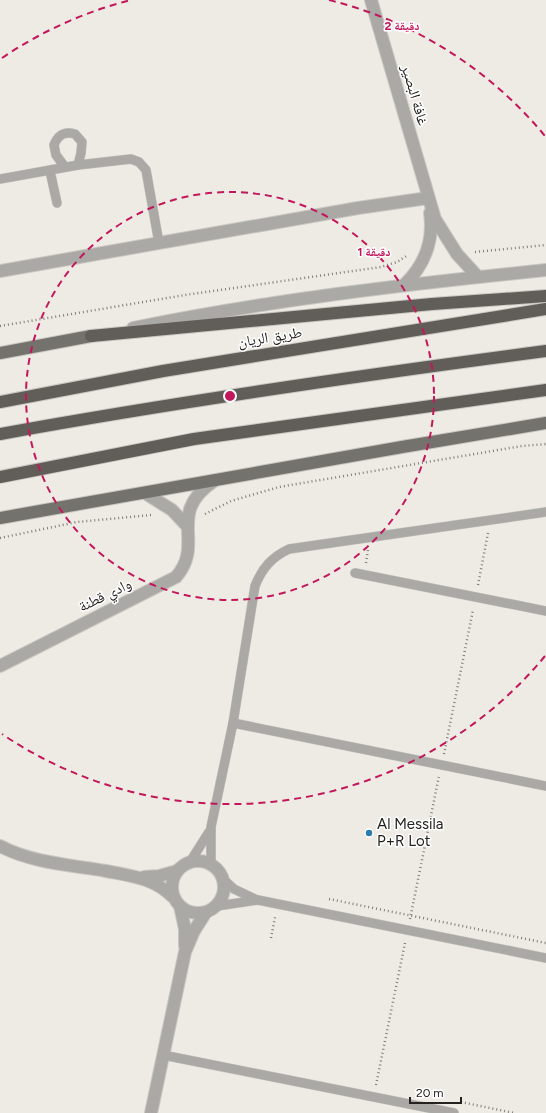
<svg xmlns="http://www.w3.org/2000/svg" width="546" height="1113" font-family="Figtree,'Noto Naskh Arabic',sans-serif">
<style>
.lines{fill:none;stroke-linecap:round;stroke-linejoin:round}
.lane-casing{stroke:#c9c7c1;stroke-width:10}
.street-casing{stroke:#c9c7c1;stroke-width:14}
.primary-casing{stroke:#c9c7c1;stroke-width:14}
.highway-casing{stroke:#c9c7c1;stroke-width:14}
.path{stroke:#807e79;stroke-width:2.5;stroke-dasharray:1 3;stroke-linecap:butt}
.lane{stroke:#aaa9a6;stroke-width:9}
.street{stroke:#aaa9a6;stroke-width:12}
.primary{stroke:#74726d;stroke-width:12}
.highway{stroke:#615e59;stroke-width:12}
.ring{fill:none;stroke:#c2185b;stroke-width:2;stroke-dasharray:7 5}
.poi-dot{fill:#297ead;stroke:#fff;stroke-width:1.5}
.labels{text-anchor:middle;stroke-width:3;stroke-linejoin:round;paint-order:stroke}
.street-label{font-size:15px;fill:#23221f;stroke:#fff}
.poi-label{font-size:15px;fill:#23221f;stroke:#fff;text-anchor:start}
.centre{fill:#c2185b;stroke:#fff;stroke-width:2}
.ring-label{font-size:12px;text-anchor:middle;font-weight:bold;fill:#c2185b;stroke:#fff;stroke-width:3;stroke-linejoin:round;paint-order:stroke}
</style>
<rect width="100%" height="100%" fill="#eeebe5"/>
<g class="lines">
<defs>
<g id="lane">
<path d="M 65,167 L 56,155 L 54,145 C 58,135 64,131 75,134 L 82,142 L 81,153 L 78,165"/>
<polyline points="50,171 57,203"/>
<polyline points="0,179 78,165 131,159 139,162 146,170 159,243"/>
<polyline points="355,573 546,611"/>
<polyline points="233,723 546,786"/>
<polyline points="190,862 209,832"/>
<path d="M 211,864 L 211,827 L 233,723 L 255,586 C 262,568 272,557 289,549 L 546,512"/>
<polyline points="223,879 234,889 257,900"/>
<polyline points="217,906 258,900 546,958"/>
<polyline points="163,1055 454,1113"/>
</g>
<g id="street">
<polyline points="371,0 435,219 457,254 478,277"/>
<polyline points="0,271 358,208 428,198"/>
<path d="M 404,285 C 424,266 434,241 430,213"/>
<path d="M 133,328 C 269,300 408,284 546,270"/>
<polyline points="145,493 172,510 187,526"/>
<path d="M 0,666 L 176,577 C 206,543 165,514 214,481"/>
<path d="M 0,846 C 32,863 71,865 106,871 C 132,876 154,878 173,897"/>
<circle cx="198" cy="887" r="26"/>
<polyline points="144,877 159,876 177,871"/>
<polyline points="180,906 185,929 185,946"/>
<polyline points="151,1113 185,952 194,931 206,912"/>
</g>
<g id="primary">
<polyline points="0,353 91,336"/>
<polyline points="0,518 402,447 546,423"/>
</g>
<g id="highway">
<polyline points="91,336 432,304 546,296"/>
<polyline points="0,402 163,371 546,309"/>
<path d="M 0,434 C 181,401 363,375 546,351"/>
<polyline points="0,477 194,439 546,390"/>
</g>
</defs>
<!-- lane casing -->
<use href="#lane" class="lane-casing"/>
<!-- street casing -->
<use href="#street" class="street-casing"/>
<!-- primary casing -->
<use href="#primary" class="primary-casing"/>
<!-- highway casing -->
<use href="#highway" class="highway-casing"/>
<!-- path -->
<g class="path">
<polyline points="475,252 546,245"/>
<polyline points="0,326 185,295 381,267 397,262 408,255"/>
<polyline points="205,514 231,501 279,487 522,446 546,444"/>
<polyline points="0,538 77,522 151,515"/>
<polyline points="366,563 368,550"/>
<polyline points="478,585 488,533"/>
<polyline points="444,754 473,610"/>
<polyline points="329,899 546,943"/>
<polyline points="410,919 439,776"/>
<polyline points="271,938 275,917 277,917"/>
<polyline points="376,1085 405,943"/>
<polyline points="461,1102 514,1113"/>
</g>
<!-- lane -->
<use href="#lane" class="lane"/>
<!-- street -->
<use href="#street" class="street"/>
<!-- primary -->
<use href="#primary" class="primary"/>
<!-- highway -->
<use href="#highway" class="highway"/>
</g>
<!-- distance rings -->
<g class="ring">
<circle cx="230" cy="396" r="204"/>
<path d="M545 656A408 408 0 0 1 2 734M2 58A408 408 0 0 1 131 0M329 0A408 408 0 0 1 545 136"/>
</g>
<!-- markers -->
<circle class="poi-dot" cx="369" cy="833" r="4"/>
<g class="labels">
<!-- street labels -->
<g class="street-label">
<text transform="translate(415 95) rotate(74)" y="5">غافة البصير</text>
<text transform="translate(270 337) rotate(-9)" y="5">طريق الريان</text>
<text transform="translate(105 595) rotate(-26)" y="5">وادي قطنة</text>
</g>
<!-- poi labels -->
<g class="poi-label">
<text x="377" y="829">Al Messila<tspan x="377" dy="17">P+R Lot</tspan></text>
</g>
</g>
<circle cx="230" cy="396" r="6" class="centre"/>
<g class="ring-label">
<text x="402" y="30">2 دقيقة</text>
<text x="374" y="256">1 دقيقة</text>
</g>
<!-- scale -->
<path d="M410 1097v6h51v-6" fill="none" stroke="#23221f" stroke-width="2"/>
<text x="416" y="1097" font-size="12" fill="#23221f" stroke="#ffffff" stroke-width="3" paint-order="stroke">20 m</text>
</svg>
